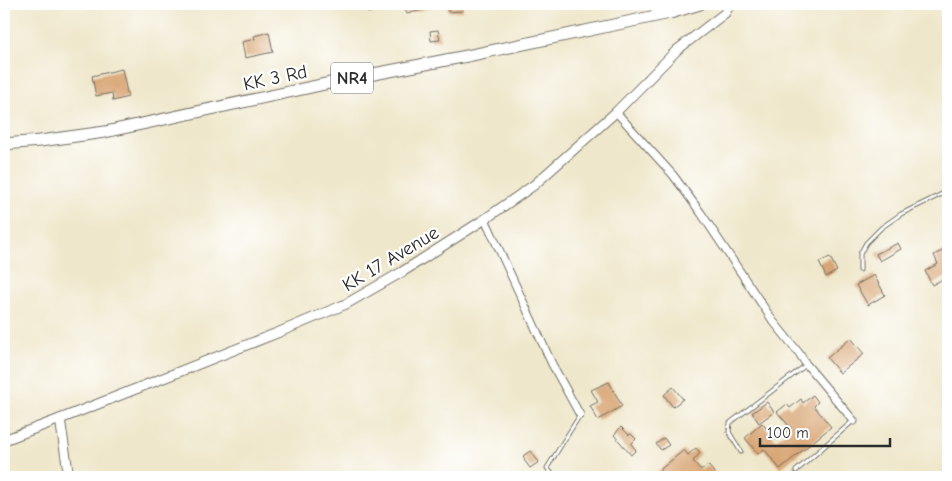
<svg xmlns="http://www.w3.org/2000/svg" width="952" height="481" font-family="'Comic Neue',sans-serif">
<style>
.building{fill:#d9a777}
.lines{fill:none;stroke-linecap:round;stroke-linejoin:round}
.service-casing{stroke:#706d63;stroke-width:5}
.minor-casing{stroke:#706d63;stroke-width:9}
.tertiary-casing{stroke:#706d63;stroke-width:11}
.secondary-casing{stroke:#706d63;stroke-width:12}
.trunk-casing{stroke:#706d63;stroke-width:13}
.service{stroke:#fff;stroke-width:3}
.minor{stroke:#fff;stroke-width:7}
.tertiary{stroke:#fff;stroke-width:9}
.secondary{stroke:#fff;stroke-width:10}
.trunk{stroke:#fff;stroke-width:11}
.labels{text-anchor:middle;stroke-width:4.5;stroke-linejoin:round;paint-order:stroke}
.shield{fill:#fff;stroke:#6b6b6b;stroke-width:1}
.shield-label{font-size:18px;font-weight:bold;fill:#2b2b2b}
.street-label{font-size:19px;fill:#2b2b2b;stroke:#fff}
</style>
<rect width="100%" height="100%" fill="#fff"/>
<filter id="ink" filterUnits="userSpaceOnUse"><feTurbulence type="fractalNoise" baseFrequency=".02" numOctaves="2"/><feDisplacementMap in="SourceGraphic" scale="10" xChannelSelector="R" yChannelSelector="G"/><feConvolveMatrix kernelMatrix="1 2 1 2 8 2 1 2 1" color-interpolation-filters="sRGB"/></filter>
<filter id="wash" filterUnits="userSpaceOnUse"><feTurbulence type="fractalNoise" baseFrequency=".0096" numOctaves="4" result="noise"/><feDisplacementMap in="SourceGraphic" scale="20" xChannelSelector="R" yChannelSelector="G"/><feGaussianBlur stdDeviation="1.12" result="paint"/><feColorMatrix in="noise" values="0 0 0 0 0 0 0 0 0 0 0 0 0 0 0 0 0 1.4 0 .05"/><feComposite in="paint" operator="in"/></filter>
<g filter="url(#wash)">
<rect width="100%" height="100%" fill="#efe7cb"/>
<g id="blocks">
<!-- building -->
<g class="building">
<polygon points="373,4 391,4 391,5 368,13 365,6"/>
<polygon points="404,4 437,4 437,6 407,14"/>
<polygon points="447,4 462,4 463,11 448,12"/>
<polygon points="438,30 440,40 431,41 430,31"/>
<polygon points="269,32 273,52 245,58 242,42 255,39 254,36"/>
<polygon points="122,69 128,97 113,101 112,93 96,96 92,76"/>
<polygon points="898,243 901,249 880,261 876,254"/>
<polygon points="944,250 948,258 948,276 932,285 925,271 938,264 934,255"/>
<polygon points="830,257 837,271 826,277 819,262"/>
<polygon points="874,275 885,295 868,305 856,285"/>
<polygon points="851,338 864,354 840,373 827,358"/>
<polygon points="609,382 622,406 598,420 590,406 598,402 591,390"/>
<polygon points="673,387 683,399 673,407 664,395"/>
<polygon points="813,395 818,402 814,406 831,427 780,469 764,449 758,454 745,438 762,423 776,440 791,428 777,412 787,404 790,408 801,399 803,403"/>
<polygon points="767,402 774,412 759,423 752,413"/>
<polygon points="621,427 629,435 631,434 636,439 631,444 636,450 631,455 614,435"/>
<polygon points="664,438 669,445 661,450 656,444"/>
<polygon points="696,448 700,453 693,461 701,470 708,465 718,477 651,477 684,450 688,455"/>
<polygon points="530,451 539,462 530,468 524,460 525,459 523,456"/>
</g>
</g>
</g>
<g filter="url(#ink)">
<use href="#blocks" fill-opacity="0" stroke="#706d63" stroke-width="1"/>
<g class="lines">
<defs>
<g id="service">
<polyline points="860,270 860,254 866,243 881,228 901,214 948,191"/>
<polyline points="741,452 729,432 730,423 806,365"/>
<polyline points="796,471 853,421"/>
<polyline points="555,477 547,468 580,415"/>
</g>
<g id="minor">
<polyline points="616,112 673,175 701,213 773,321 799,353 806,364 854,421"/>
<polyline points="485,219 552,364 580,415"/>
</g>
<g id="tertiary">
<polyline points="60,419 69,477"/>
<polyline points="4,440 60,419 282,331 346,304 402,272 485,219 534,185 616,112 677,50 725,13 730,4"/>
</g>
<polyline id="secondary" points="652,4 670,13"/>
<polyline id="trunk" points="4,144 40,141 105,132 348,79 467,56 670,13 700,4"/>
</defs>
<!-- service casing -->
<use href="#service" class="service-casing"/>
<!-- minor casing -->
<use href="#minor" class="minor-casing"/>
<!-- tertiary casing -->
<use href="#tertiary" class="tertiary-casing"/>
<!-- secondary casing -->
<use href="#secondary" class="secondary-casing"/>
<!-- trunk casing -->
<use href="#trunk" class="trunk-casing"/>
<!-- service -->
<use href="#service" class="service"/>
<!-- minor -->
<use href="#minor" class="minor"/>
<!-- tertiary -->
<use href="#tertiary" class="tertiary"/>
<!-- secondary -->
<use href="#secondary" class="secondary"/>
<!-- trunk -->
<use href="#trunk" class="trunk"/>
</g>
</g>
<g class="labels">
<!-- shield labels -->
<rect class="shield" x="331" y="62.5" width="42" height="31" rx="4"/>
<g class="shield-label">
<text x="352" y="84">NR4</text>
</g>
<!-- street labels -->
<g class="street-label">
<text transform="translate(275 77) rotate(-12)" y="7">KK 3 Rd</text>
<text transform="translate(390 258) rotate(-31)" y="7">KK 17 Avenue</text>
</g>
</g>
<!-- margin -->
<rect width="952" height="481" fill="none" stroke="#fff" stroke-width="20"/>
<!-- scale -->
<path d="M760 438v8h130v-8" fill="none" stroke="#2b2b2b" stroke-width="2.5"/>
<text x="767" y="438" font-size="15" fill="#2b2b2b" stroke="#ffffff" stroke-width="4" paint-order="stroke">100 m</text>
</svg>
